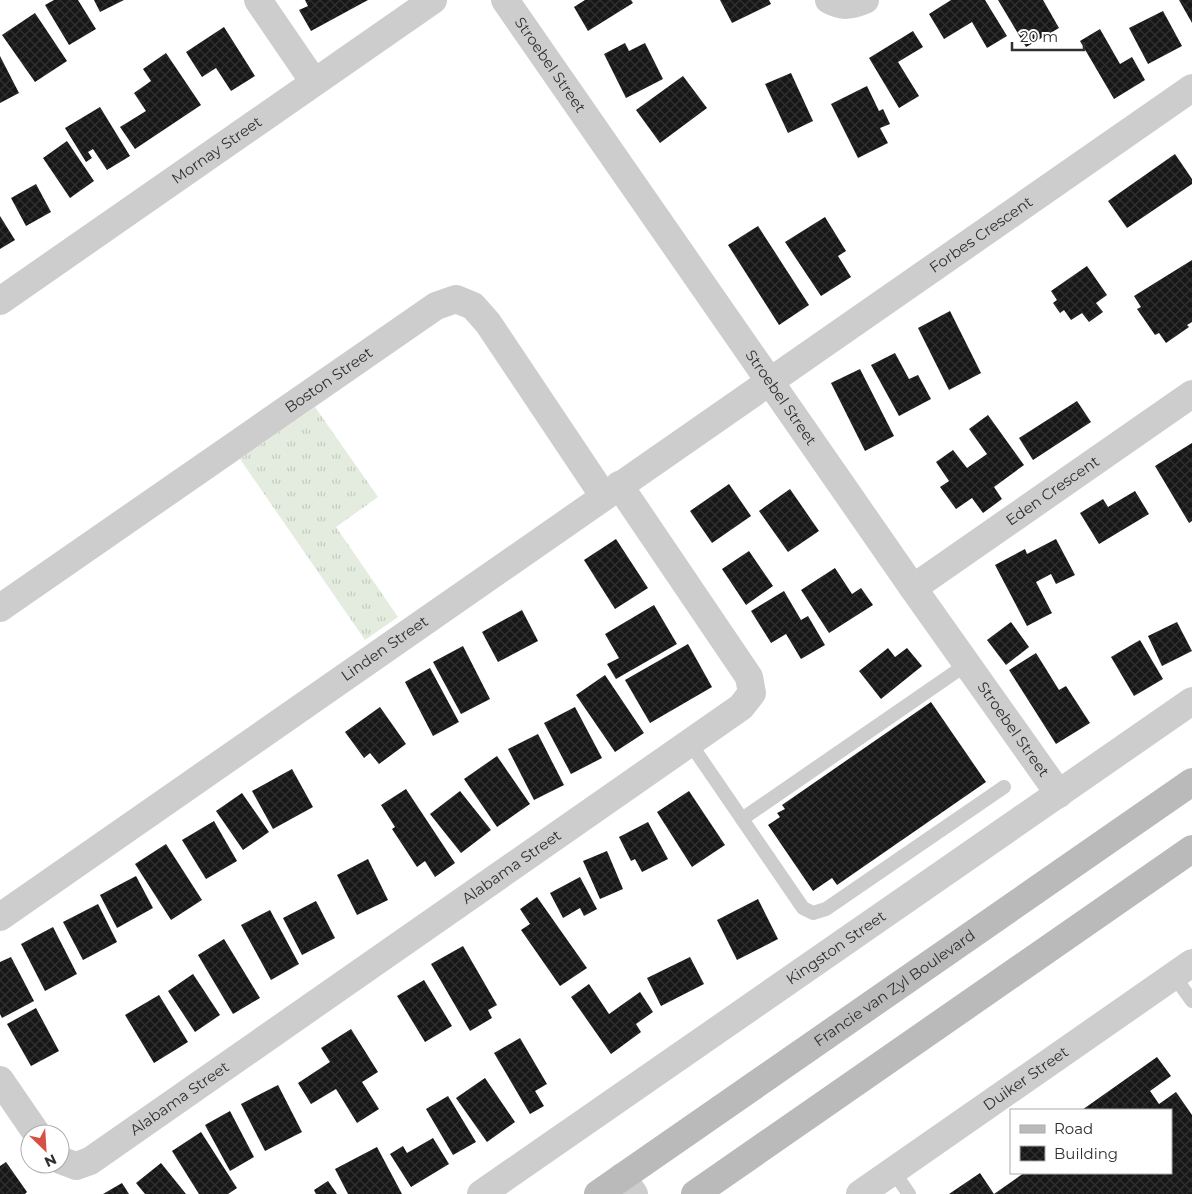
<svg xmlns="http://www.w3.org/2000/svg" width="1192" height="1194" font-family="Montserrat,sans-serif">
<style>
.grass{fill:url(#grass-tufts)}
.building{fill:url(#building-cross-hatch)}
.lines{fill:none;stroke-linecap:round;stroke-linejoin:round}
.lane{stroke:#cdcdcd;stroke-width:14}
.street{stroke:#cdcdcd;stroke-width:28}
.secondary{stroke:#bababa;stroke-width:28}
.labels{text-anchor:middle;stroke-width:5;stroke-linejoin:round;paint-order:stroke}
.street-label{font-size:15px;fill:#303030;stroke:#fff}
</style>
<defs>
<pattern id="grass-tufts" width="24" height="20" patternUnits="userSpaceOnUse" patternTransform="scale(1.25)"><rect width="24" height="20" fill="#e4ece0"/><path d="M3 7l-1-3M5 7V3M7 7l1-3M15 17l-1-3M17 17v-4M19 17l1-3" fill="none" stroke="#c4cbc0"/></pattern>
<pattern id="building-cross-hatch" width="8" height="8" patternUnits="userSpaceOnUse" patternTransform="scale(1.25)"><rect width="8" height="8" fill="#171717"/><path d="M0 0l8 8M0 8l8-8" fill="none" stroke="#303030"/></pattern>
</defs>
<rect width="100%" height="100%" fill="#fff"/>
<!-- grass -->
<polygon class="grass" points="315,407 378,497 336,527 398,617 365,640 240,459"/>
<!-- building -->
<g class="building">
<polygon points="54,0 78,0 96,29 69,45 45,5"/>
<polygon points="94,0 124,0 100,12"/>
<polygon points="305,0 368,0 311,31 299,10 308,6"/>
<polygon points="585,0 631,0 633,3 588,31 574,7"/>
<polygon points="720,0 769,0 771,4 732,23"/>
<polygon points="951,0 985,0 1007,36 987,48 972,22 944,39 929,14"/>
<polygon points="998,0 1043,0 1059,28 1026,47"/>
<polygon points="1179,0 1192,0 1192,23"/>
<polygon points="1163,11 1182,46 1148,64 1129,28"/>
<polygon points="35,13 67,61 35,82 2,35"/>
<polygon points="224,27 255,76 231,91 216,68 202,77 186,52"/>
<polygon points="1100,29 1120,64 1132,57 1145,80 1114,99 1080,41"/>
<polygon points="913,31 923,47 898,62 919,96 899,108 869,58"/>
<polygon points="625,43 629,51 645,43 663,79 626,98 604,54"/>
<polygon points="166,53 201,105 135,149 120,127 146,111 134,93 151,81 143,69"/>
<polygon points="0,56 19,93 0,103"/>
<polygon points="791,73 813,121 788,133 765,84"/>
<polygon points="683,76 707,108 660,143 636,110"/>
<polygon points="867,86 879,111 883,109 890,124 880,128 888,143 858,158 831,104"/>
<polygon points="100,107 130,156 107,170 93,149 88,152 92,158 86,162 65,128"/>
<polygon points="67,141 94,181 70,198 43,158"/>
<polygon points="1175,154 1192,179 1192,184 1127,228 1108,201"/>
<polygon points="36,184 51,212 26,226 11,198"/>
<polygon points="0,216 15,240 0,249"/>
<polygon points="825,217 846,251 838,256 851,277 821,296 785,242"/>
<polygon points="758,226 809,305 779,325 728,245"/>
<polygon points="1192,260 1192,322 1187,325 1189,327 1166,343 1159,333 1155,335 1137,309 1141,307 1134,296"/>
<polygon points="1087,266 1107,295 1096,303 1103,312 1089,322 1082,313 1071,320 1064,310 1060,313 1053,303 1057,300 1051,291"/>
<polygon points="950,311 981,373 949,390 918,328"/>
<polygon points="895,353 909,379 918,375 931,399 899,416 871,365"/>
<polygon points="860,369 894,436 865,451 831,383"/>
<polygon points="1077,401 1091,422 1033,460 1019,438"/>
<polygon points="988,415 1024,465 994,487 1002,499 983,513 972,498 956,509 940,487 949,481 936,462 953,450 967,468 987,454 969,429"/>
<polygon points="1192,443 1192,521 1189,523 1155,466"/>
<polygon points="729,484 751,516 712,543 690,511"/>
<polygon points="790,489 819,531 788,552 759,511"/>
<polygon points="1135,491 1149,514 1099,544 1080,513 1103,499 1108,507"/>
<polygon points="616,539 648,588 615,609 584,560"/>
<polygon points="1056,539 1075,575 1056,584 1051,574 1036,582 1052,613 1027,626 995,565 1025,549 1027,554"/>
<polygon points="749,551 773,586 746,605 722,569"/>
<polygon points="835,568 852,594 861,588 873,605 829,633 801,590"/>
<polygon points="784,591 801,620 808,616 825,645 801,659 786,634 771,643 751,611"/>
<polygon points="654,605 677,644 616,679 607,664 619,658 605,634"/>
<polygon points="522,610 538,641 498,662 482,632"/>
<polygon points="1011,622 1029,647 1006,665 987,640"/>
<polygon points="1177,622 1192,651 1162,666 1148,636"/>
<polygon points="1140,640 1163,679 1134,696 1111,657"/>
<polygon points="688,644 712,687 650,723 625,680"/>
<polygon points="463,646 490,699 461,714 433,662"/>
<polygon points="888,648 895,657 907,648 922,666 881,699 859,671"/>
<polygon points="1036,653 1059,690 1066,686 1090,723 1056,744 1009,670"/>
<polygon points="430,668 459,722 433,736 405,682"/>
<polygon points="605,675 644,733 615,752 576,695"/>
<polygon points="931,702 986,782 837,885 832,878 813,891 768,825 780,817 777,813 785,809 782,805"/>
<polygon points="380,707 406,744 379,764 370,753 364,758 345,732"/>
<polygon points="575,707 602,758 571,774 544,723"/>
<polygon points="538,734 564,785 534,800 508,749"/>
<polygon points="497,756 530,804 497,827 464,779"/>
<polygon points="292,769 313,807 273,829 252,791"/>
<polygon points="406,789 455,863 435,877 425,861 417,867 392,829 395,827 381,805"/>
<polygon points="460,791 491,830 461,853 430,814"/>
<polygon points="689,791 725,845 692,867 657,812"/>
<polygon points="242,793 269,832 243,850 216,811"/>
<polygon points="214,821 237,861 206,879 182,840"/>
<polygon points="648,822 668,859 642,872 635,859 631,861 619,837"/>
<polygon points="166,844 202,900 171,920 135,864"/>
<polygon points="607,851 623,889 600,899 583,861"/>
<polygon points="368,859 388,900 357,915 337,875"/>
<polygon points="136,876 153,908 117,928 100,895"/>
<polygon points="580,877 597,909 584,916 580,908 563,918 550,893"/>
<polygon points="537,897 587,968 560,986 521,930 530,924 520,909"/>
<polygon points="758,899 778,939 737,960 717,920"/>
<polygon points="316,901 335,938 302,955 283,918"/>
<polygon points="98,904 117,942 83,960 63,922"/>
<polygon points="270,910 299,964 271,980 241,925"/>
<polygon points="53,927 77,974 45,991 21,944"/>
<polygon points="224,939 260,998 233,1014 198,955"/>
<polygon points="463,946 497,1005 488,1010 492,1018 470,1031 431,964"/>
<polygon points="11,957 34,1001 2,1018 0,1014 0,962"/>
<polygon points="690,957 704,984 661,1006 647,978"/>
<polygon points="193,974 220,1015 195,1032 168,991"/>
<polygon points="424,980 452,1026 425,1042 397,996"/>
<polygon points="589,984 609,1014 640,992 653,1012 636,1024 641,1032 611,1054 571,997"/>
<polygon points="159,995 188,1042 154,1063 125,1015"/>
<polygon points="36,1008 59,1051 31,1066 7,1024"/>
<polygon points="351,1029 378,1072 362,1082 379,1109 357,1123 336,1089 311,1104 298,1083 330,1062 321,1048"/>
<polygon points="520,1038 547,1084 535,1091 544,1106 530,1114 494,1053"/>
<polygon points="1157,1057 1171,1076 1150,1091 1159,1104 1176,1092 1192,1115 1192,1194 949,1194 980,1173 994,1194 1024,1173 1171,1173 1171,1110 1082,1110"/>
<polygon points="485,1078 515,1122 487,1142 456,1098"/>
<polygon points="278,1085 302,1132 265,1151 241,1104"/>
<polygon points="448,1096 476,1142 453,1155 426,1109"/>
<polygon points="230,1111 254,1157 230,1171 205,1125"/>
<polygon points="201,1132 237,1188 228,1194 199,1194 172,1151"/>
<polygon points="433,1138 449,1164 411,1187 390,1154 403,1146 407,1153"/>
<polygon points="377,1147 402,1194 348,1194 335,1169"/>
<polygon points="6,1162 27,1192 25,1194 0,1194 0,1166"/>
<polygon points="161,1163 186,1194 145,1194 136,1183"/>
<polygon points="328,1181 337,1194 316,1194 314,1190"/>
<polygon points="122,1183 129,1194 103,1194"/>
</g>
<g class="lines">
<!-- lane -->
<g class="lane">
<polyline points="690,743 803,908 813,913 826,909 1004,787"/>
<polyline points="742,819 967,664"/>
<polyline points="1174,976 1192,1001"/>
<polyline points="893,1171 909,1194"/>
</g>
<!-- street -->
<g class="street">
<polyline points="258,0 314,82"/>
<path id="s1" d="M 505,0 L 913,588 L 1059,794"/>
<path d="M 829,0 C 842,7 851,6 865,0"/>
<path id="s2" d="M 0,301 L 433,0"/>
<path id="s3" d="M 913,588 L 1192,394"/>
<path id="s4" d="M 0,608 L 436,306 L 456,299 L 473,306 L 488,323 L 603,495"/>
<path id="s5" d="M 0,917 C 396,639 795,365 1192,88"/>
<polyline points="0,1080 37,1134"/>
<path id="s6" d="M 60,1160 L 76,1166 L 90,1161 L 741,707 L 752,693 L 749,677 L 619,485"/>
<polyline points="622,1177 634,1194"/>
<path id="s7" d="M 481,1194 L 1192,701"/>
<path id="s8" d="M 860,1194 L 1192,963"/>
</g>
<!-- secondary -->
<g class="secondary">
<path id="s9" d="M 598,1194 L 1192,782"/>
<polyline points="695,1194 1192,849"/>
</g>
</g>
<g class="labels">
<!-- street labels -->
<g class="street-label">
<text dy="5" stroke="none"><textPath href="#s1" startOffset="79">Stroebel Street</textPath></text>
<text dy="5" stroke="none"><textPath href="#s2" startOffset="264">Mornay Street</textPath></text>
<text dy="5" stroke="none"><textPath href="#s5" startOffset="1195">Forbes Crescent</textPath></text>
<text dy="5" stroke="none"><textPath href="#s4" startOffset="400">Boston Street</textPath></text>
<text dy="5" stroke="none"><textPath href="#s1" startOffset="484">Stroebel Street</textPath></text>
<text dy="5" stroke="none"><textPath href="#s3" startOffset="170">Eden Crescent</textPath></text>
<text dy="5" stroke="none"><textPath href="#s5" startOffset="469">Linden Street</textPath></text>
<text dy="5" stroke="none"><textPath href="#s1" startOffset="889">Stroebel Street</textPath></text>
<text dy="5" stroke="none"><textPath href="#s6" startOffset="546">Alabama Street</textPath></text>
<text dy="5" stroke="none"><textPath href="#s7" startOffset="432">Kingston Street</textPath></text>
<text dy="5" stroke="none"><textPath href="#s9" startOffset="361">Francie van Zyl Boulevard</textPath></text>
<text dy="5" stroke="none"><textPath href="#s8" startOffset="202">Duiker Street</textPath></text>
<text dy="5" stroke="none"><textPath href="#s6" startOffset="141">Alabama Street</textPath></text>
</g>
</g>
<!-- legend -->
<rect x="1010" y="1109" width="162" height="65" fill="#ffffff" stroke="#acacac"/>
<rect x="1020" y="1125" width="25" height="8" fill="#bababa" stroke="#acacac"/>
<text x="1054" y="1134" font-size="15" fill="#303030">Road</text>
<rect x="1020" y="1146" width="25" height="15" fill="url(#building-cross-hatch)" stroke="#acacac"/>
<text x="1054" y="1159" font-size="15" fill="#303030">Building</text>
<!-- north arrow -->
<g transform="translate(45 1149) rotate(155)"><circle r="24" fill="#ffffff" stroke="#acacac"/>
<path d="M0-4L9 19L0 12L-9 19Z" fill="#d65143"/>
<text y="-8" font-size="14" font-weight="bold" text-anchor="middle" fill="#303030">N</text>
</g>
<!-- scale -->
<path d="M1012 42v8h72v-8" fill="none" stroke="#303030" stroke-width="2.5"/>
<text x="1020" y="42" font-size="15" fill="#303030" stroke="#ffffff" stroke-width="4" paint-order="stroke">20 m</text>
</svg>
